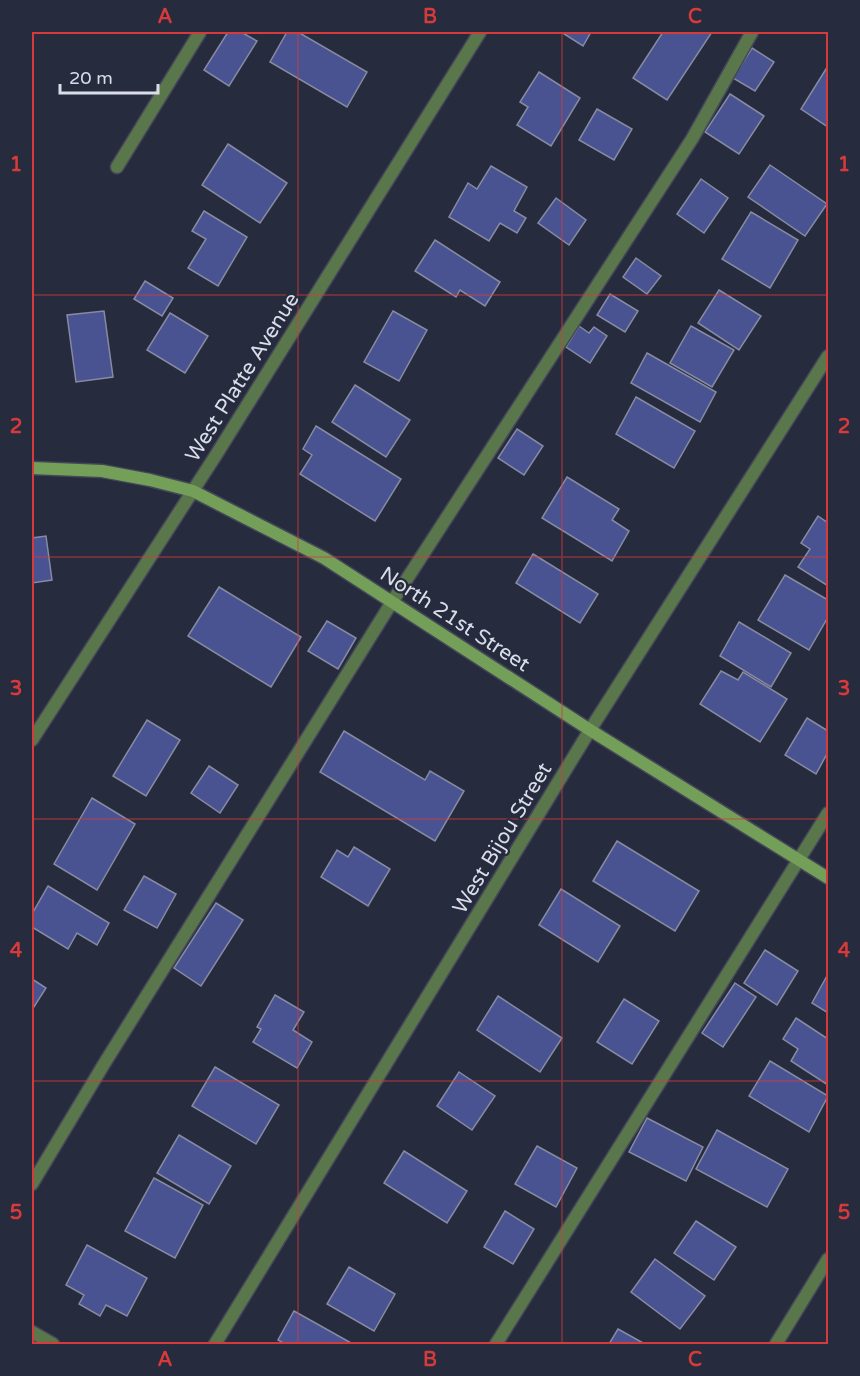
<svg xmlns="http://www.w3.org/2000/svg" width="860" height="1376" font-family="'Varela Round',sans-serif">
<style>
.building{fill:#495391;stroke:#868ba2;stroke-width:1.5}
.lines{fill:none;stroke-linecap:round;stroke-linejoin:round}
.service-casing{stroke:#444759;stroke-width:15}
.minor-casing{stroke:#444759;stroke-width:15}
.secondary-casing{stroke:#444759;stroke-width:15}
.service{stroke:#5a764b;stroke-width:12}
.minor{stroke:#5a764b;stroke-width:12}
.secondary{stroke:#739f59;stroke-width:12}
.grid{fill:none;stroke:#d63a3b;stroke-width:1.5;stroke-opacity:0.55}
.labels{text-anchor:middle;stroke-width:4.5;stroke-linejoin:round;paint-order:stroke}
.street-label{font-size:21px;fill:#dadde9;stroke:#272b3e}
.neatline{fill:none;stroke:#d63a3b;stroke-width:2}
.grid-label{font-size:20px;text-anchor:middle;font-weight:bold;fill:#d63a3b}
</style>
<rect width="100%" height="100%" fill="#272b3e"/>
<!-- building -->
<g class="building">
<polygon points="228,32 241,32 257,41 229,86 204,70"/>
<polygon points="287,32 298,32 367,72 347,107 270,62"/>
<polygon points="561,32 591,32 583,46"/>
<polygon points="663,32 712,32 667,100 633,78"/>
<polygon points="752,48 774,62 755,91 733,78"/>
<polygon points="826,69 828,71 828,127 801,109"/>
<polygon points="539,72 580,98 551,146 517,125 528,107 520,102"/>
<polygon points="730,94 764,116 739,154 705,132"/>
<polygon points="597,109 632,129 614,160 579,140"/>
<polygon points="228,144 287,183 260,223 202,185"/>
<polygon points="770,165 827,204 805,236 748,197"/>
<polygon points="491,166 527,187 514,211 526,218 517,233 500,223 489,241 449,217 468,183 477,189"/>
<polygon points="701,179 728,198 704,233 677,214"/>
<polygon points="556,198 586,220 569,245 538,223"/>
<polygon points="204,211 247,237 218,286 188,268 206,239 192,231"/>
<polygon points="751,212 798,240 770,288 722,259"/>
<polygon points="435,240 500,282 485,306 460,290 456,297 415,271"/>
<polygon points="636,258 661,276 647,294 623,277"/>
<polygon points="145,281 173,298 162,316 134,299"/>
<polygon points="719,290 761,316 739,350 698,323"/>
<polygon points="610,294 638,311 625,332 597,315"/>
<polygon points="104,311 113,377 76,382 67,315"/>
<polygon points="393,311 427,330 399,381 364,362"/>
<polygon points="170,313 208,336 185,373 147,350"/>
<polygon points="579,326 589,333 594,327 607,336 590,363 566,347"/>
<polygon points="691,326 734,350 712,387 670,363"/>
<polygon points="647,353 716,392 700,422 631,383"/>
<polygon points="355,385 410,420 386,457 332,422"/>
<polygon points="636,397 695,431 674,468 616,434"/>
<polygon points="316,426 401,479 375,521 300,474 312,455 303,449"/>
<polygon points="517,429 543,446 524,475 498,458"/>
<polygon points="567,477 619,509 612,520 629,531 612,561 542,518"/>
<polygon points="818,516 828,523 828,586 798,567 810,549 801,543"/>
<polygon points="46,536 52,580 32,583 32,538"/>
<polygon points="533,554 598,594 580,623 516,583"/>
<polygon points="785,575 828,600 828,617 809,650 758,620"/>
<polygon points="219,587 301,637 271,687 188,636"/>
<polygon points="327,621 356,638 338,669 308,651"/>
<polygon points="739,622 791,653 771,687 720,656"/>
<polygon points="721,671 738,680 743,672 787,699 760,742 700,704"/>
<polygon points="807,718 828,731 828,752 816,774 785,755"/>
<polygon points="147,720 180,740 146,796 113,776"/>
<polygon points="344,731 425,780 430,771 464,791 435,841 320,772"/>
<polygon points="209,766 238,785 220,813 191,793"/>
<polygon points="92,798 135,824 97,890 54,864"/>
<polygon points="617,841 699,891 675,931 593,881"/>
<polygon points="354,847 390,869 368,906 321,877 337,850 348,857"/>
<polygon points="144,876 176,894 157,928 124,910"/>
<polygon points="48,886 109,923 97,945 77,933 68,949 32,927 32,914"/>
<polygon points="561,889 620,926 598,962 539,925"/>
<polygon points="216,903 243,920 201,986 174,968"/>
<polygon points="765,950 798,971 777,1005 744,983"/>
<polygon points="828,974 828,1013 812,1003"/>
<polygon points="32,979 46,988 32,1010"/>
<polygon points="735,983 756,997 723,1047 702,1033"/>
<polygon points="275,995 304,1012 293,1030 312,1042 297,1068 253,1042 261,1029 257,1027"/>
<polygon points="498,996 562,1038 540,1072 477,1030"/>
<polygon points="624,999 659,1021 632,1064 597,1042"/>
<polygon points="796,1018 828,1039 828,1085 791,1061 798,1049 783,1039"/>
<polygon points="770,1061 828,1096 809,1132 749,1096"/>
<polygon points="215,1067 279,1105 256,1144 192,1106"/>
<polygon points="459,1072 495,1096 472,1130 437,1106"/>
<polygon points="647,1118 703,1147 686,1181 629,1152"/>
<polygon points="717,1130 788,1169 767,1207 696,1169"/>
<polygon points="179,1135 231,1166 209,1204 157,1173"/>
<polygon points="537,1146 577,1168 556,1207 515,1184"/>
<polygon points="404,1151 467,1191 447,1223 384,1183"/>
<polygon points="154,1178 203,1205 175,1258 125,1231"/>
<polygon points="505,1211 534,1229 513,1264 484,1247"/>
<polygon points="696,1221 736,1247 714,1280 674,1253"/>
<polygon points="87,1245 147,1278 127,1316 106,1305 100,1316 79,1304 84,1295 66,1285"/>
<polygon points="655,1259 705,1296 680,1329 631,1292"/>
<polygon points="349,1267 395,1294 374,1331 327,1304"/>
<polygon points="294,1311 353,1344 285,1344 278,1340"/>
<polygon points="618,1329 645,1344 609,1344"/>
</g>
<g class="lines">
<defs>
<g id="service">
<polyline points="117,167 200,32"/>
<polyline points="32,1184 104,1064 392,602 692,139 752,32"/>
<polyline points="496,1344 828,813"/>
</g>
<g id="minor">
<polyline points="32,740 216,455 480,32"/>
<polyline points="32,1332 53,1344"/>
<polyline points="215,1344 590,730 828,356"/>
<polyline points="776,1344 828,1259"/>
</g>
<polyline id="secondary" points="32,468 102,471 150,480 193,491 324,558 590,730 828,878"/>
</defs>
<!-- service casing -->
<use href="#service" class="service-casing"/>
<!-- minor casing -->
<use href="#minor" class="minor-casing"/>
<!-- secondary casing -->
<use href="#secondary" class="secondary-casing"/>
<!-- service -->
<use href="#service" class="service"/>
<!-- minor -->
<use href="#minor" class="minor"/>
<!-- secondary -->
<use href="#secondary" class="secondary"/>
</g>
<!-- grid -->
<path class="grid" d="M 298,32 L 298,1344M 562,32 L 562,1344M 32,295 L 828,295M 32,557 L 828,557M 32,819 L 828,819M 32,1081 L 828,1081"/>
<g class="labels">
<!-- street labels -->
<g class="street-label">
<text transform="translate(242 377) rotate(-58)" y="7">West Platte Avenue</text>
<text transform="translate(455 619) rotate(33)" y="7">North 21st Street</text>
<text transform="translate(502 838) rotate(-59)" y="7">West Bijou Street</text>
</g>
</g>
<!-- border -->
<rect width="860" height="1376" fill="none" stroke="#272b3e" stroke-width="66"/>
<!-- scale -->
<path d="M60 84v9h98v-9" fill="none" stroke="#dadde9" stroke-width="3"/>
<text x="69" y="84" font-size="18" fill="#dadde9" stroke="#272b3e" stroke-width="4.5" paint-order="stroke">20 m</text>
<rect x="33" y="33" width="794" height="1310" class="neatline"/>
<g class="grid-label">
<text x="165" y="23">A</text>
<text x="430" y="23">B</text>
<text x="695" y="23">C</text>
<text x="16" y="171">1</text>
<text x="844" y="171">1</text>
<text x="16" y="433">2</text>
<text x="844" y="433">2</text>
<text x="16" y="695">3</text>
<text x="844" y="695">3</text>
<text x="16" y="957">4</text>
<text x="844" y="957">4</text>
<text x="16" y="1219">5</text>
<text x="844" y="1219">5</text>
<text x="165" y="1366">A</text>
<text x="430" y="1366">B</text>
<text x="695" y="1366">C</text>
</g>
</svg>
